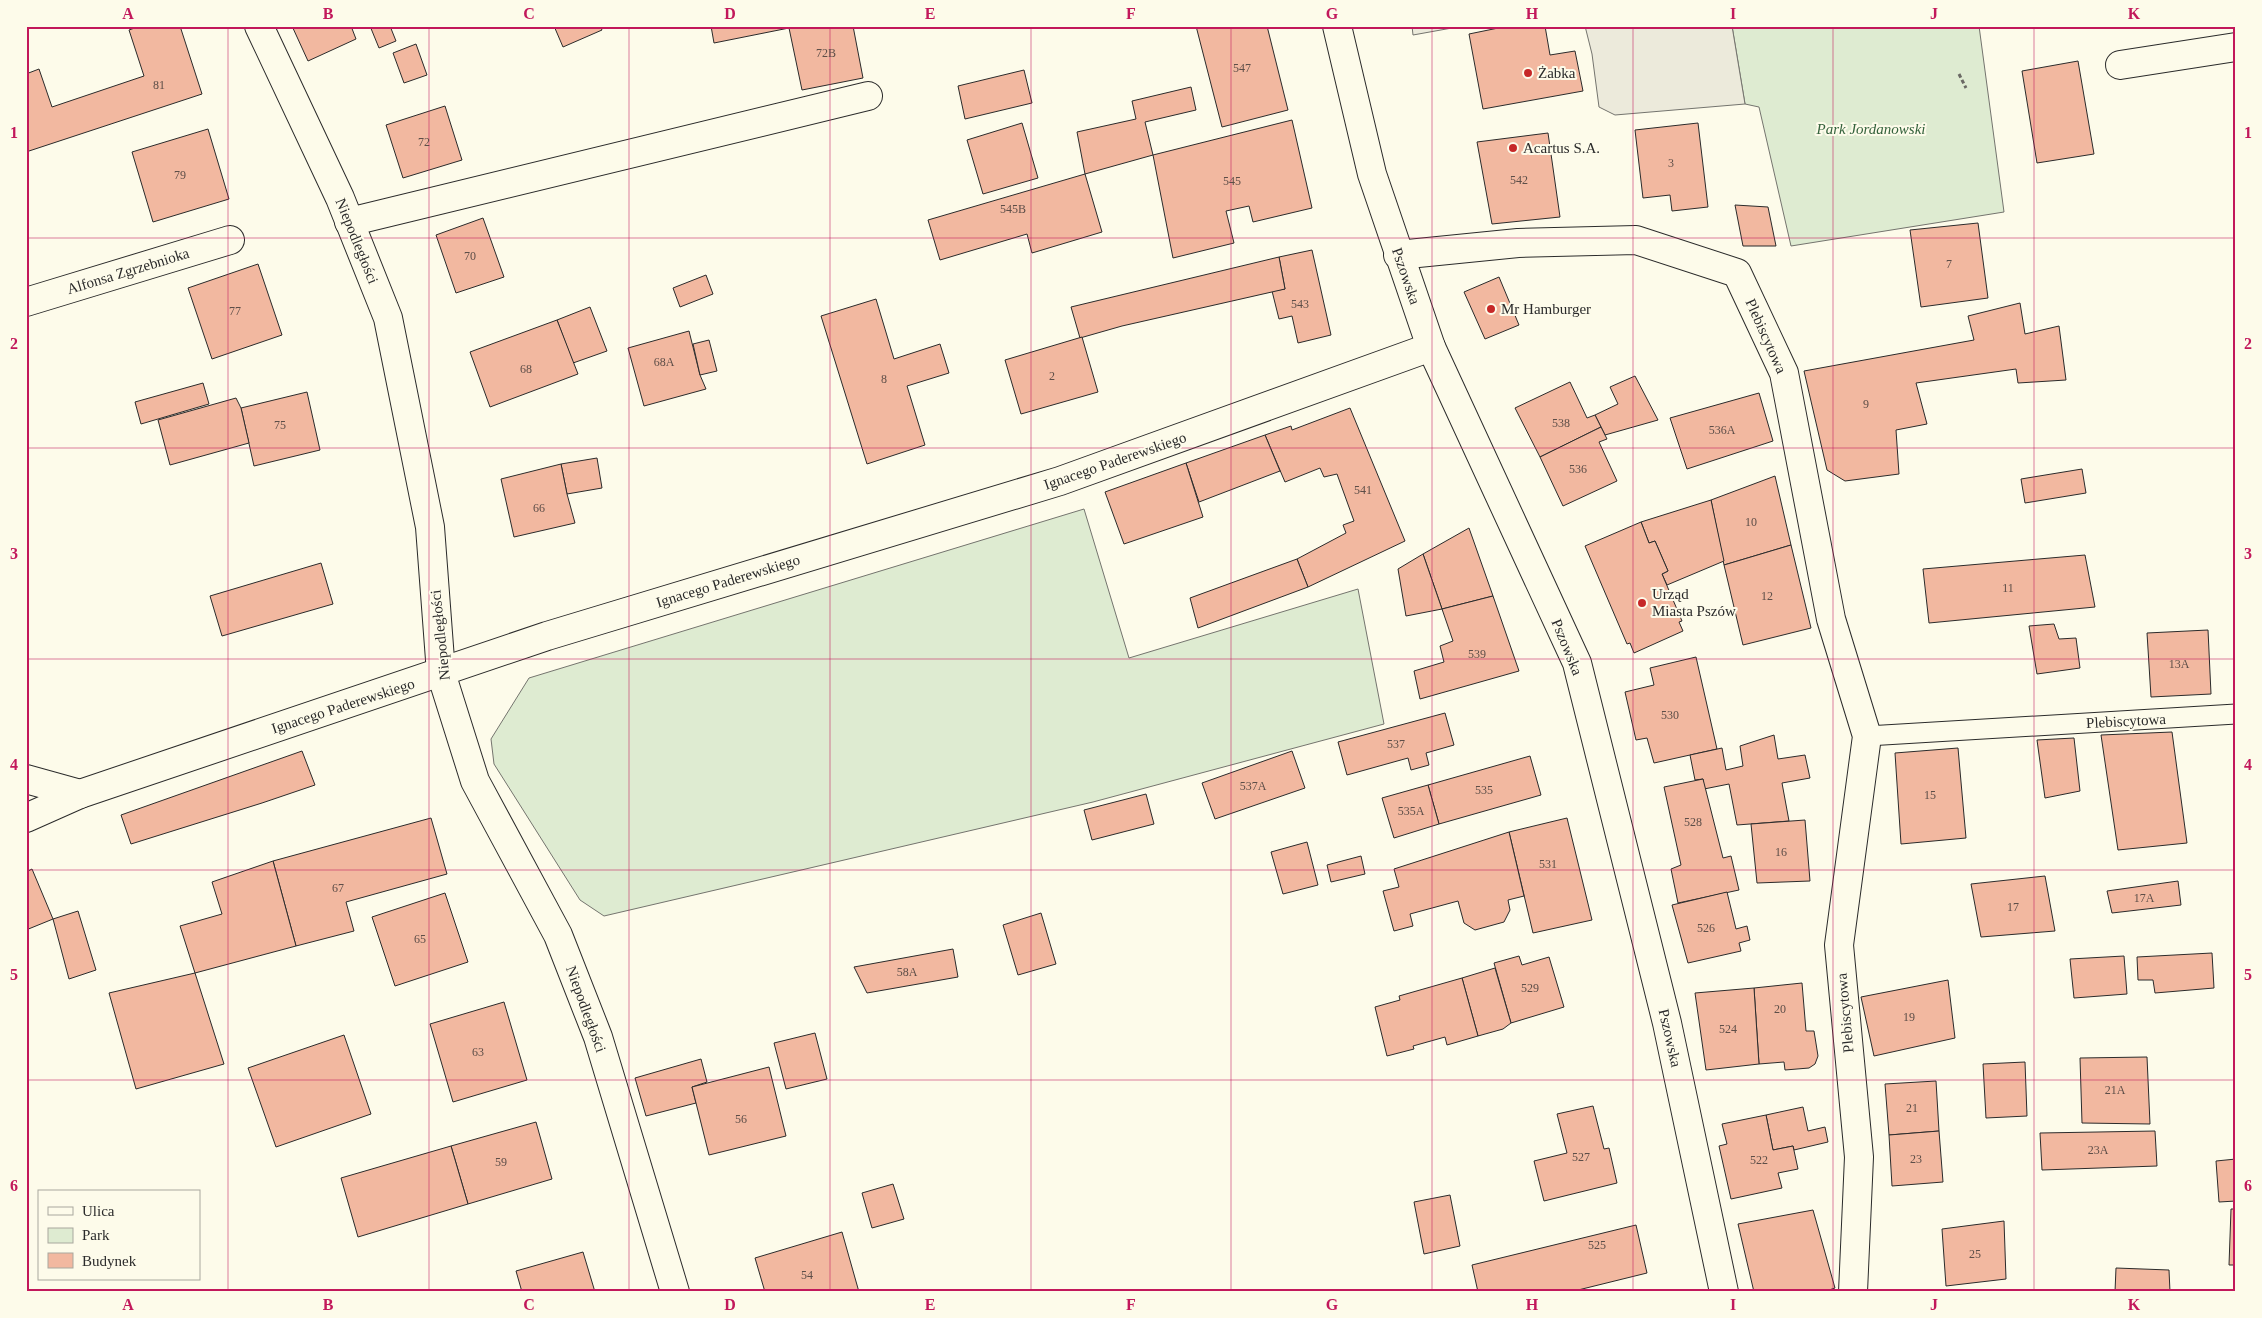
<svg xmlns="http://www.w3.org/2000/svg" width="2262" height="1318" font-family="'Times New Roman',serif">
<style>
.green{fill:#deebd1;stroke:#74746e}
.parking{fill:#eceadb;stroke:#74746e}
.building{fill:#f2b8a0;stroke:#2b2b2b}
.lines{fill:none;stroke-linecap:round;stroke-linejoin:round}
.lane-casing{stroke:#2b2b2b;stroke-width:21}
.street-casing{stroke:#2b2b2b;stroke-width:30}
.secondary-casing{stroke:#2b2b2b;stroke-width:30}
.path{stroke:#6a6964;stroke-width:3;stroke-dasharray:4 2.5;stroke-linecap:butt}
.lane{stroke:#fdfbea;stroke-width:19}
.street{stroke:#fdfbea;stroke-width:28}
.secondary{stroke:#fdfbea;stroke-width:28}
.grid{fill:none;stroke:#c2185b;stroke-width:1;stroke-opacity:0.55}
.poi-dot{fill:#c62828;stroke:#fdfbea;stroke-width:2}
.labels{text-anchor:middle;stroke-width:4;stroke-linejoin:round;paint-order:stroke}
.number-label{font-size:12px;fill:#5d4e48}
.poi-label{font-size:15px;fill:#2b2b2b;stroke:#fdfbea;text-anchor:start}
.park-label{font-size:15px;font-style:italic;fill:#34623c;stroke:#fdfbea}
.street-label{font-size:15px;fill:#2b2b2b;stroke:#fdfbea}
.neatline{fill:none;stroke:#c2185b;stroke-width:2}
.grid-label{font-size:16px;text-anchor:middle;font-weight:bold;fill:#c2185b}
</style>
<rect width="100%" height="100%" fill="#fdfbea"/>
<!-- green -->
<g class="green">
<polygon points="1732,26 1979,26 2004,212 1791,246 1759,107 1745,104"/>
<polygon points="1084,509 1129,658 1358,589 1384,724 1093,802 604,916 580,900 494,764 491,739 529,678"/>
</g>
<!-- parking -->
<g class="parking">
<polygon points="1412,26 1463,26 1413,35"/>
<polygon points="1585,26 1732,26 1745,104 1615,115 1599,107 1592,54"/>
</g>
<!-- building -->
<g class="building">
<polygon points="140,26 180,26 202,94 26,152 26,74 39,69 52,107 144,76 129,30"/>
<polygon points="292,26 351,26 356,39 308,61"/>
<polygon points="370,26 390,26 396,41 379,48"/>
<polygon points="554,26 600,26 602,30 563,47"/>
<polygon points="711,26 788,26 789,28 714,43"/>
<polygon points="796,26 853,26 863,78 802,90 789,28"/>
<polygon points="1196,26 1267,26 1288,110 1222,127"/>
<polygon points="1508,26 1545,26 1550,55 1575,51 1583,91 1483,109 1469,34"/>
<polygon points="416,44 427,75 404,83 393,53"/>
<polygon points="2078,61 2094,154 2037,163 2022,71"/>
<polygon points="1024,70 1032,103 965,119 958,86"/>
<polygon points="1191,87 1196,110 1145,122 1153,155 1085,174 1077,132 1136,119 1132,101"/>
<polygon points="445,106 462,160 403,178 386,125"/>
<polygon points="1292,120 1312,208 1253,222 1249,206 1226,211 1234,243 1173,258 1153,155"/>
<polygon points="1022,123 1038,178 983,194 967,140"/>
<polygon points="1698,123 1708,207 1672,211 1670,195 1643,198 1635,130"/>
<polygon points="208,129 229,199 153,222 132,152"/>
<polygon points="1548,133 1560,217 1492,224 1477,142"/>
<polygon points="1085,174 1102,232 1032,253 1027,234 940,260 928,220"/>
<polygon points="1735,205 1768,207 1776,246 1743,246"/>
<polygon points="483,218 504,277 456,293 436,235"/>
<polygon points="1978,223 1988,298 1921,307 1910,230"/>
<polygon points="1312,250 1331,335 1298,343 1292,316 1279,319 1272,291 1285,289 1279,257"/>
<polygon points="1279,257 1285,289 1122,326 1080,338 1071,307"/>
<polygon points="258,264 282,335 212,359 188,288"/>
<polygon points="706,275 713,294 680,307 673,288"/>
<polygon points="1499,277 1519,325 1485,339 1464,292"/>
<polygon points="876,299 894,359 940,344 949,373 907,386 925,445 867,464 821,316"/>
<polygon points="2020,303 2025,334 2059,326 2066,380 2018,383 2016,369 1916,383 1927,424 1896,430 1899,474 1845,481 1827,470 1804,371 1974,340 1968,316"/>
<polygon points="590,307 607,351 573,363 557,320"/>
<polygon points="557,320 578,374 490,407 470,352"/>
<polygon points="689,331 700,375 706,389 644,406 628,348"/>
<polygon points="1082,337 1098,392 1021,414 1005,360"/>
<polygon points="709,340 717,371 700,375 693,344"/>
<polygon points="1635,376 1658,420 1605,435 1595,415 1618,404 1610,387"/>
<polygon points="1570,382 1587,418 1595,415 1601,427 1540,457 1515,408"/>
<polygon points="203,383 209,404 141,424 135,402"/>
<polygon points="307,392 320,450 254,466 241,408"/>
<polygon points="1759,393 1773,441 1687,469 1670,418"/>
<polygon points="236,398 241,408 249,443 170,465 158,420"/>
<polygon points="1350,408 1405,541 1308,587 1297,559 1346,533 1343,525 1354,521 1337,474 1324,477 1320,468 1285,482 1265,435 1291,426 1292,430"/>
<polygon points="1601,427 1607,439 1599,442 1617,481 1563,506 1540,457"/>
<polygon points="1265,435 1280,471 1199,502 1186,463"/>
<polygon points="597,458 602,488 567,494 561,464"/>
<polygon points="1186,463 1203,517 1124,544 1105,492"/>
<polygon points="561,464 567,494 575,523 514,537 501,479"/>
<polygon points="2082,469 2086,493 2025,503 2021,479"/>
<polygon points="1775,476 1791,545 1724,565 1711,500"/>
<polygon points="1711,500 1724,561 1667,585 1662,574 1668,571 1655,541 1649,543 1641,522"/>
<polygon points="1641,522 1649,543 1655,541 1668,571 1662,574 1682,621 1679,622 1683,631 1634,653 1630,643 1627,644 1585,546"/>
<polygon points="1469,528 1493,596 1442,609 1423,554"/>
<polygon points="1791,545 1811,628 1743,645 1724,565"/>
<polygon points="1423,554 1442,609 1406,616 1398,569"/>
<polygon points="2085,555 2095,607 1929,623 1923,569"/>
<polygon points="1297,559 1308,587 1198,628 1190,598"/>
<polygon points="321,563 333,604 222,636 210,596"/>
<polygon points="1493,596 1519,671 1420,699 1414,671 1444,662 1440,646 1453,641 1442,609"/>
<polygon points="2054,624 2059,639 2076,638 2080,668 2037,674 2029,626"/>
<polygon points="2208,630 2211,694 2151,697 2147,633"/>
<polygon points="1696,657 1717,749 1654,763 1647,738 1636,740 1625,692 1654,685 1650,668"/>
<polygon points="1445,713 1454,745 1426,753 1429,765 1411,770 1408,758 1347,775 1338,742"/>
<polygon points="2172,732 2187,843 2118,850 2101,735"/>
<polygon points="1774,735 1778,759 1805,755 1810,778 1782,783 1789,821 1737,825 1729,784 1704,789 1703,779 1695,780 1690,755 1722,748 1726,770 1743,766 1740,746"/>
<polygon points="2074,738 2080,791 2045,798 2037,740"/>
<polygon points="1958,748 1966,838 1901,844 1895,753"/>
<polygon points="302,751 315,785 262,803 131,844 121,815"/>
<polygon points="1292,751 1305,788 1215,819 1202,783"/>
<polygon points="1530,756 1541,795 1439,824 1428,785"/>
<polygon points="1703,779 1723,858 1731,856 1739,890 1678,903 1671,869 1681,865 1664,787"/>
<polygon points="1428,785 1439,824 1394,838 1382,798"/>
<polygon points="1146,794 1154,824 1092,840 1084,810"/>
<polygon points="431,818 447,874 346,902 354,931 296,946 273,861"/>
<polygon points="1567,818 1592,920 1533,933 1509,832"/>
<polygon points="1805,820 1810,881 1757,883 1751,824"/>
<polygon points="1509,832 1524,896 1508,900 1510,910 1504,922 1475,930 1464,923 1458,901 1410,914 1413,926 1394,931 1383,891 1399,887 1394,869"/>
<polygon points="1307,842 1318,885 1283,894 1271,852"/>
<polygon points="1361,856 1365,874 1331,882 1327,865"/>
<polygon points="273,861 296,946 195,973 180,926 222,914 212,882"/>
<polygon points="32,869 53,919 26,930 26,872"/>
<polygon points="2045,876 2055,931 1981,937 1971,884"/>
<polygon points="2178,881 2181,905 2112,913 2107,891"/>
<polygon points="1727,892 1736,929 1747,926 1750,940 1739,943 1741,951 1688,963 1672,905"/>
<polygon points="445,893 468,962 395,986 372,917"/>
<polygon points="78,911 96,970 69,979 53,919"/>
<polygon points="1041,913 1056,964 1018,975 1003,925"/>
<polygon points="953,949 958,977 867,993 854,967"/>
<polygon points="2212,953 2214,988 2155,993 2153,980 2138,980 2137,957"/>
<polygon points="1519,956 1522,965 1549,957 1564,1007 1511,1023 1494,963"/>
<polygon points="2124,956 2127,994 2074,998 2070,959"/>
<polygon points="1495,968 1511,1023 1503,1029 1478,1036 1462,978"/>
<polygon points="195,973 224,1064 136,1089 109,993"/>
<polygon points="1462,978 1478,1036 1447,1045 1445,1037 1413,1046 1414,1049 1387,1056 1375,1007 1400,1000 1399,996"/>
<polygon points="1948,980 1955,1038 1874,1056 1861,997"/>
<polygon points="1802,983 1806,1031 1814,1031 1818,1056 1815,1064 1809,1068 1785,1070 1784,1062 1759,1064 1754,988"/>
<polygon points="1754,988 1759,1064 1706,1070 1695,993"/>
<polygon points="504,1002 527,1080 453,1102 430,1024"/>
<polygon points="815,1033 827,1079 786,1089 774,1043"/>
<polygon points="344,1035 371,1114 276,1147 248,1068"/>
<polygon points="2147,1057 2150,1124 2082,1123 2080,1058"/>
<polygon points="701,1059 707,1082 692,1087 696,1103 646,1116 635,1078"/>
<polygon points="2025,1062 2027,1116 1986,1118 1983,1064"/>
<polygon points="769,1067 786,1136 709,1155 692,1087"/>
<polygon points="1936,1081 1939,1131 1889,1135 1885,1084"/>
<polygon points="1593,1106 1604,1149 1609,1148 1617,1183 1544,1201 1534,1161 1567,1153 1557,1114"/>
<polygon points="1803,1107 1808,1131 1825,1127 1828,1142 1794,1150 1793,1146 1773,1150 1766,1115"/>
<polygon points="1766,1115 1773,1150 1793,1146 1798,1169 1778,1173 1782,1188 1731,1199 1719,1146 1727,1144 1722,1124"/>
<polygon points="536,1122 552,1179 468,1204 451,1146"/>
<polygon points="1939,1131 1943,1182 1892,1186 1889,1135"/>
<polygon points="2155,1131 2157,1166 2042,1170 2040,1133"/>
<polygon points="451,1146 468,1204 358,1237 341,1178"/>
<polygon points="2236,1159 2236,1201 2219,1202 2216,1161"/>
<polygon points="893,1184 904,1219 872,1228 862,1193"/>
<polygon points="1450,1195 1460,1246 1424,1254 1414,1202"/>
<polygon points="2231,1209 2236,1209 2236,1265 2229,1265"/>
<polygon points="1813,1210 1835,1288 1823,1292 1754,1292 1738,1224"/>
<polygon points="2004,1221 2006,1279 1946,1286 1942,1229"/>
<polygon points="1636,1225 1647,1273 1570,1292 1478,1292 1472,1265"/>
<polygon points="842,1232 859,1292 765,1292 755,1258"/>
<polygon points="583,1252 595,1292 522,1292 516,1271"/>
<polygon points="2116,1268 2169,1270 2170,1292 2115,1292"/>
</g>
<g class="lines">
<defs>
<polyline id="lane" points="1867,736 2236,714"/>
<g id="street">
<polyline points="259,26 340,198 388,318 430,527 441,673 475,781 558,935 598,1037 675,1292"/>
<polyline points="2120,65 2236,47"/>
<polyline points="349,222 868,96"/>
<polyline points="1398,255 1518,243 1636,240 1737,273 1784,373 1831,619 1867,736 1839,945 1859,1157 1853,1292"/>
<polyline points="26,302 230,240"/>
<polyline points="26,779 80,794"/>
</g>
<g id="secondary">
<polyline points="1337,26 1372,174 1431,347 1577,663 1667,1023 1724,1292"/>
<polyline points="26,818 80,794 547,636 1060,481 1431,347"/>
</g>
</defs>
<!-- lane casing -->
<use href="#lane" class="lane-casing"/>
<!-- street casing -->
<use href="#street" class="street-casing"/>
<!-- secondary casing -->
<use href="#secondary" class="secondary-casing"/>
<!-- path -->
<polyline class="path" points="1959,74 1966,88"/>
<!-- lane -->
<use href="#lane" class="lane"/>
<!-- street -->
<use href="#street" class="street"/>
<!-- secondary -->
<use href="#secondary" class="secondary"/>
</g>
<!-- grid -->
<path class="grid" d="M 228,26 L 228,1292M 429,26 L 429,1292M 629,26 L 629,1292M 830,26 L 830,1292M 1031,26 L 1031,1292M 1231,26 L 1231,1292M 1432,26 L 1432,1292M 1633,26 L 1633,1292M 1833,26 L 1833,1292M 2034,26 L 2034,1292M 26,238 L 2236,238M 26,448 L 2236,448M 26,659 L 2236,659M 26,870 L 2236,870M 26,1080 L 2236,1080"/>
<!-- markers -->
<g class="poi-dot">
<circle cx="1528" cy="73" r="5"/>
<circle cx="1513" cy="148" r="5"/>
<circle cx="1491" cy="309" r="5"/>
<circle cx="1642" cy="603" r="5"/>
</g>
<g class="labels">
<!-- number labels -->
<g class="number-label">
<text x="826" y="57">72B</text>
<text x="1242" y="72">547</text>
<text x="159" y="89">81</text>
<text x="424" y="146">72</text>
<text x="1671" y="167">3</text>
<text x="180" y="179">79</text>
<text x="1519" y="184">542</text>
<text x="1232" y="185">545</text>
<text x="1013" y="213">545B</text>
<text x="470" y="260">70</text>
<text x="1949" y="268">7</text>
<text x="1300" y="308">543</text>
<text x="235" y="315">77</text>
<text x="664" y="366">68A</text>
<text x="526" y="373">68</text>
<text x="1052" y="380">2</text>
<text x="884" y="383">8</text>
<text x="1866" y="408">9</text>
<text x="1561" y="427">538</text>
<text x="280" y="429">75</text>
<text x="1722" y="434">536A</text>
<text x="1578" y="473">536</text>
<text x="1363" y="494">541</text>
<text x="539" y="512">66</text>
<text x="1751" y="526">10</text>
<text x="2008" y="592">11</text>
<text x="1767" y="600">12</text>
<text x="1477" y="658">539</text>
<text x="2179" y="668">13A</text>
<text x="1670" y="719">530</text>
<text x="1396" y="748">537</text>
<text x="1253" y="790">537A</text>
<text x="1484" y="794">535</text>
<text x="1930" y="799">15</text>
<text x="1411" y="815">535A</text>
<text x="1693" y="826">528</text>
<text x="1781" y="856">16</text>
<text x="1548" y="868">531</text>
<text x="338" y="892">67</text>
<text x="2144" y="902">17A</text>
<text x="2013" y="911">17</text>
<text x="1706" y="932">526</text>
<text x="420" y="943">65</text>
<text x="907" y="976">58A</text>
<text x="1530" y="992">529</text>
<text x="1780" y="1013">20</text>
<text x="1909" y="1021">19</text>
<text x="1728" y="1033">524</text>
<text x="478" y="1056">63</text>
<text x="2115" y="1094">21A</text>
<text x="1912" y="1112">21</text>
<text x="741" y="1123">56</text>
<text x="2098" y="1154">23A</text>
<text x="1581" y="1161">527</text>
<text x="1916" y="1163">23</text>
<text x="1759" y="1164">522</text>
<text x="501" y="1166">59</text>
<text x="1597" y="1249">525</text>
<text x="1975" y="1258">25</text>
<text x="807" y="1279">54</text>
</g>
<!-- poi labels -->
<g class="poi-label">
<text x="1538" y="78">Żabka</text>
<text x="1523" y="153">Acartus S.A.</text>
<text x="1501" y="314">Mr Hamburger</text>
<text x="1652" y="599">Urząd<tspan x="1652" dy="17">Miasta Pszów</tspan></text>
</g>
<!-- park labels -->
<g class="park-label">
<text x="1871" y="134">Park Jordanowski</text>
</g>
<!-- street labels -->
<g class="street-label">
<text transform="translate(357 241) rotate(68)" y="5">Niepodległości</text>
<text transform="translate(128 271) rotate(-17)" y="5">Alfonsa Zgrzebnioka</text>
<text transform="translate(1406 276) rotate(71)" y="5">Pszowska</text>
<text transform="translate(1766 336) rotate(66)" y="5">Plebiscytowa</text>
<text transform="translate(1115 461) rotate(-19)" y="5">Ignacego Paderewskiego</text>
<text transform="translate(728 581) rotate(-17)" y="5">Ignacego Paderewskiego</text>
<text transform="translate(440 635) rotate(-96)" y="5">Niepodległości</text>
<text transform="translate(1567 647) rotate(68)" y="5">Pszowska</text>
<text transform="translate(343 706) rotate(-18)" y="5">Ignacego Paderewskiego</text>
<text transform="translate(2126 721) rotate(-3)" y="5">Plebiscytowa</text>
<text transform="translate(586 1009) rotate(70)" y="5">Niepodległości</text>
<text transform="translate(1845 1013) rotate(-95)" y="5">Plebiscytowa</text>
<text transform="translate(1670 1038) rotate(77)" y="5">Pszowska</text>
</g>
</g>
<!-- border -->
<rect width="2262" height="1318" fill="none" stroke="#fdfbea" stroke-width="55"/>
<!-- legend -->
<rect x="38" y="1190" width="162" height="90" fill="#fdfbea" stroke="#a9a89e"/>
<rect x="48" y="1207" width="25" height="8" fill="#fdfbea" stroke="#a9a89e"/>
<text x="82" y="1216" font-size="15" fill="#2b2b2b">Ulica</text>
<rect x="48" y="1228" width="25" height="15" fill="#deebd1" stroke="#a9a89e"/>
<text x="82" y="1240" font-size="15" fill="#2b2b2b">Park</text>
<rect x="48" y="1253" width="25" height="15" fill="#f2b8a0" stroke="#a9a89e"/>
<text x="82" y="1266" font-size="15" fill="#2b2b2b">Budynek</text>
<rect x="28" y="28" width="2206" height="1262" class="neatline"/>
<g class="grid-label">
<text x="128" y="19">A</text>
<text x="328" y="19">B</text>
<text x="529" y="19">C</text>
<text x="730" y="19">D</text>
<text x="930" y="19">E</text>
<text x="1131" y="19">F</text>
<text x="1332" y="19">G</text>
<text x="1532" y="19">H</text>
<text x="1733" y="19">I</text>
<text x="1934" y="19">J</text>
<text x="2134" y="19">K</text>
<text x="14" y="138">1</text>
<text x="2248" y="138">1</text>
<text x="14" y="349">2</text>
<text x="2248" y="349">2</text>
<text x="14" y="559">3</text>
<text x="2248" y="559">3</text>
<text x="14" y="770">4</text>
<text x="2248" y="770">4</text>
<text x="14" y="980">5</text>
<text x="2248" y="980">5</text>
<text x="14" y="1191">6</text>
<text x="2248" y="1191">6</text>
<text x="128" y="1310">A</text>
<text x="328" y="1310">B</text>
<text x="529" y="1310">C</text>
<text x="730" y="1310">D</text>
<text x="930" y="1310">E</text>
<text x="1131" y="1310">F</text>
<text x="1332" y="1310">G</text>
<text x="1532" y="1310">H</text>
<text x="1733" y="1310">I</text>
<text x="1934" y="1310">J</text>
<text x="2134" y="1310">K</text>
</g>
</svg>
